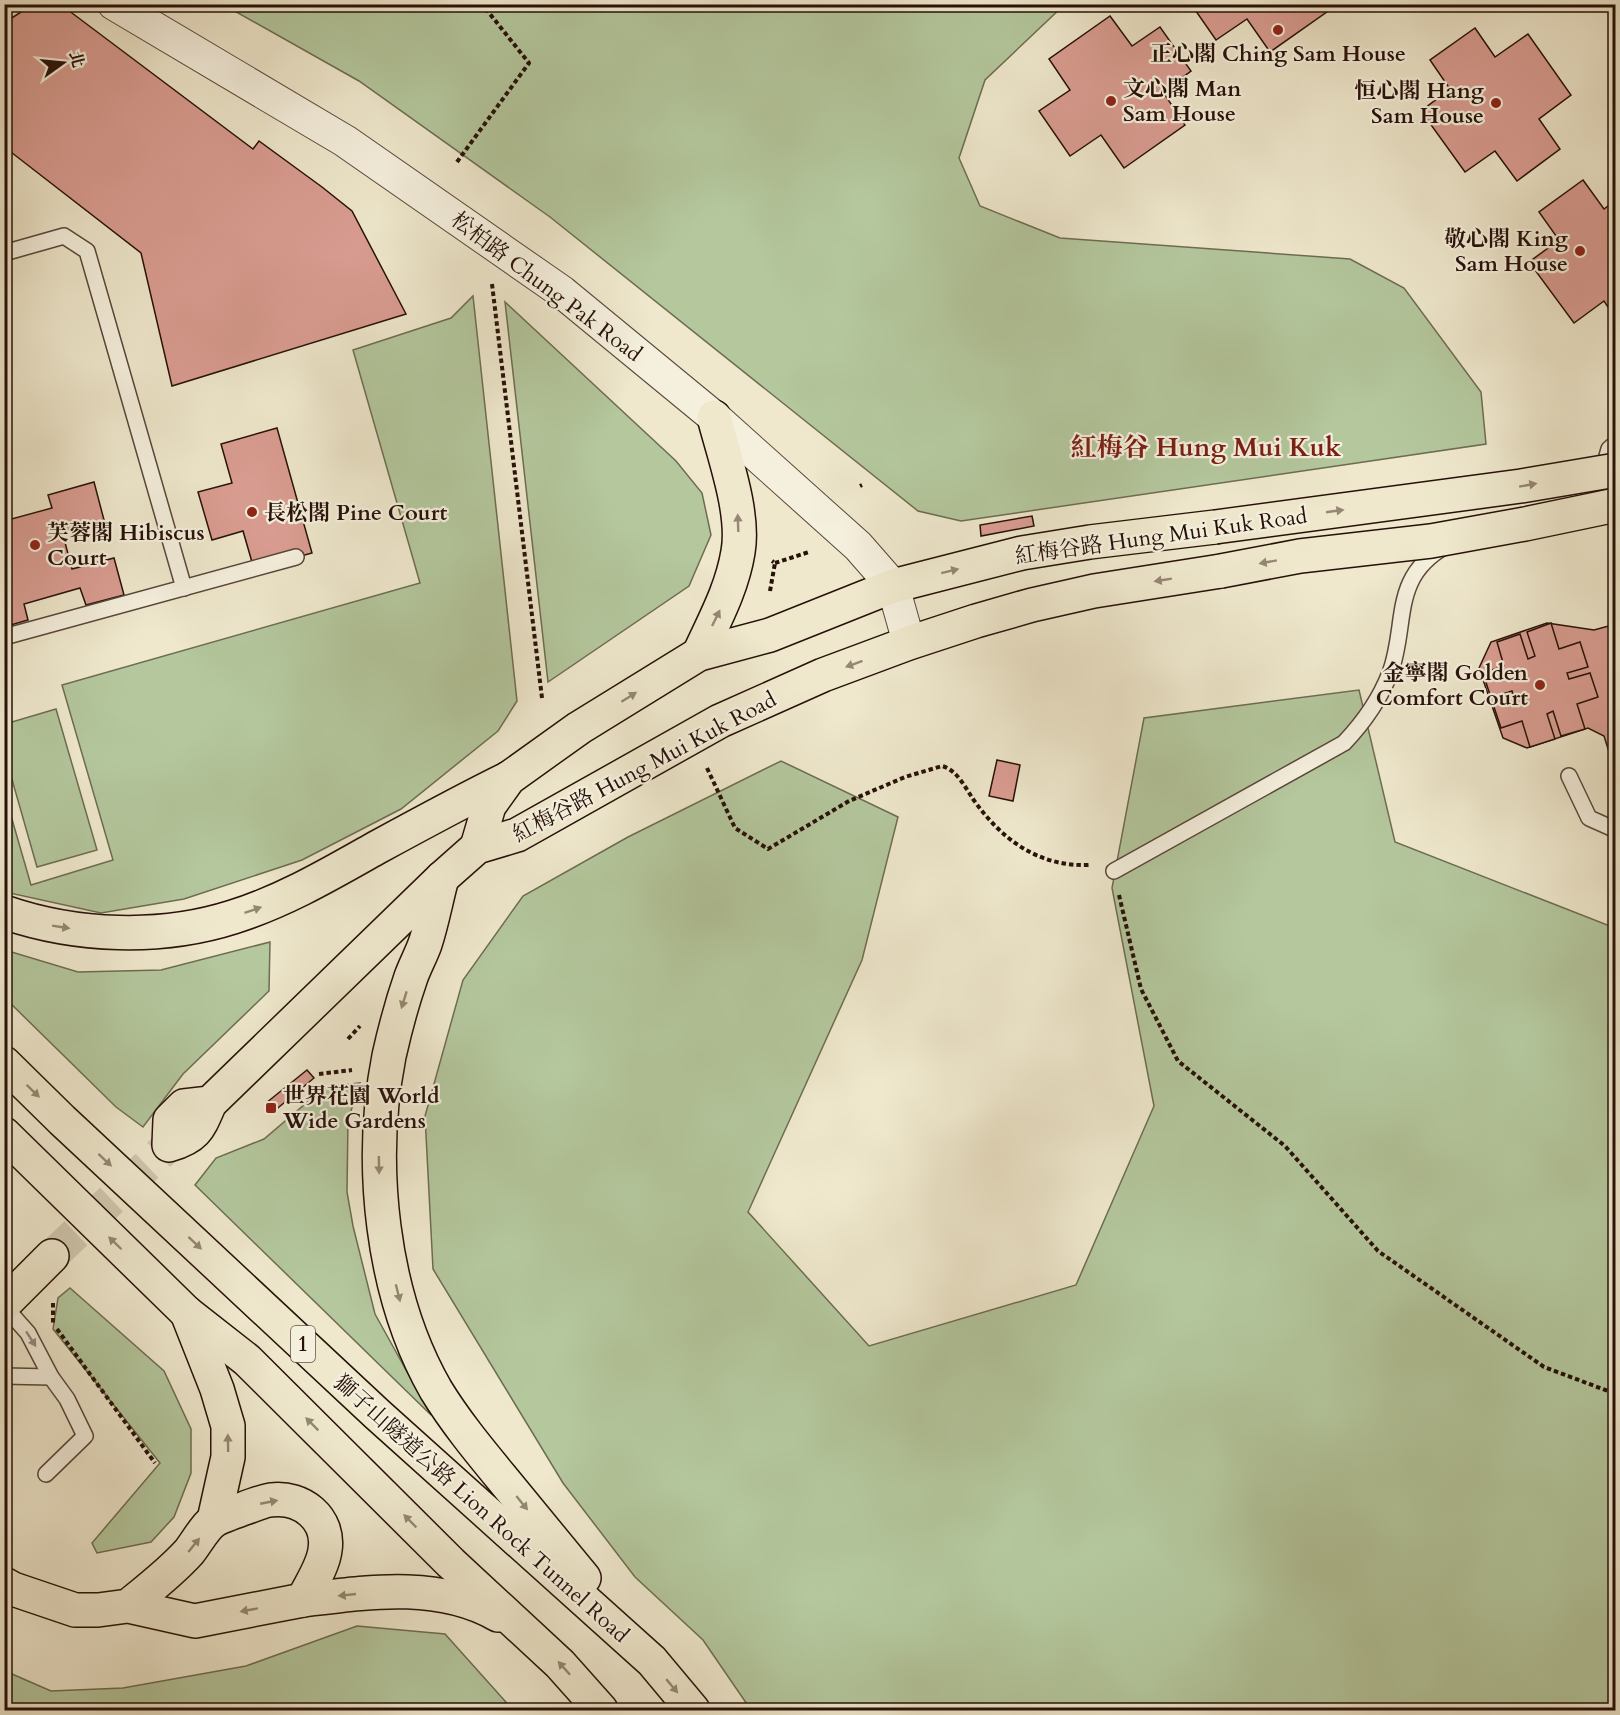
<svg xmlns="http://www.w3.org/2000/svg" width="1620" height="1715" font-family="Cardo,'Noto Serif TC',serif">
<style>
.green{fill:#b4c79d;stroke:#6d6c52;stroke-width:1.5}
.building{fill:#da9d92;stroke:#261008;stroke-width:1.5}
.lines{fill:none;stroke-linecap:round;stroke-linejoin:round}
.primary-tunnel{stroke:#d1c8af;stroke-width:33;stroke-dasharray:33 16;stroke-linecap:butt}
.lane-casing{stroke:#584639;stroke-width:18}
.street-casing{stroke:#584639;stroke-width:34}
.primary-casing{stroke:#261008;stroke-width:36}
.highway-casing{stroke:#261008;stroke-width:36}
.path{stroke:#261008;stroke-width:4;stroke-dasharray:4.5 3;stroke-linecap:butt}
.lane{stroke:#f5f0de;stroke-width:15}
.street{stroke:#f5f0de;stroke-width:32}
.primary{stroke:#efe8cd;stroke-width:33}
.highway{stroke:#efe8cd;stroke-width:33}
.primary-bridge-casing{stroke:#261008;stroke-width:36;stroke-linecap:butt}
.primary-bridge{stroke:#efe8cd;stroke-width:33}
.oneway{fill:#958774}
.oneway2{fill:#988b7e}
.poi-dot{fill:#8f2418;stroke:#f5f0de;stroke-width:2}
.labels{text-anchor:middle;stroke-width:4.5;stroke-linejoin:round;paint-order:stroke}
.shield{fill:#f5f0de;stroke:#645348;stroke-width:1.5}
.shield-label{font-size:21px;font-weight:bold;fill:#261008}
.poi-label{font-size:22px;font-weight:bold;fill:#261008;stroke:#f5f0de;text-anchor:start}
.street-label{font-size:22px;fill:#261008;stroke:#f5f0de}
.quarter-label{font-size:26px;font-weight:bold;fill:#7a1f14;stroke:#f5f0de}
</style>
<rect width="100%" height="100%" fill="#efe8cd"/>
<filter id="stains"><feTurbulence type="fractalNoise" baseFrequency=".00333" numOctaves="4"/><feColorMatrix values="0 0 0 0 .2 0 0 0 0 .09 0 0 0 0 .02 0 0 0 .5 -.17"/></filter>
<radialGradient id="worn" r=".72"><stop offset=".6" stop-color="#630" stop-opacity="0"/><stop offset="1" stop-color="#630" stop-opacity=".3"/></radialGradient>
<!-- green -->
<g class="green">
<polygon points="224,5 1064,5 985,80 959,158 980,206 1060,238 1350,259 1404,288 1481,392 1486,444 961,521 918,511 550,217 359,81"/>
<polygon points="473,296 517,701 498,731 401,809 302,860 184,899 101,913 5,892 5,795 31,885 113,860 62,685 420,583 353,350 451,318"/>
<polygon points="505,302 676,461 702,493 711,535 689,586 548,682"/>
<polygon points="1359,690 1395,842 1615,928 1615,1710 751,1710 703,1640 635,1577 563,1483 433,1269 425,1116 463,980 523,896 628,837 781,761 898,817 862,960 748,1212 869,1346 1076,1285 1154,1106 1112,888 1144,718"/>
<polygon points="56,709 97,850 37,867 5,755 5,724"/>
<polygon points="270,942 269,991 183,1074 143,1127 116,1107 5,998 5,950 78,972 161,970"/>
<polygon points="360,1083 348,1120 347,1192 353,1226 375,1314 431,1415 195,1185 216,1158 264,1139 325,1087"/>
<polygon points="70,1288 164,1371 191,1429 191,1473 174,1517 151,1542 97,1553 92,1543 160,1463 53,1329 58,1298"/>
<polygon points="357,1626 445,1634 513,1710 5,1710 5,1671 51,1691 123,1688 246,1666"/>
</g>
<!-- building -->
<g class="building">
<polygon points="60,4 253,149 259,141 322,187 352,211 406,314 172,386 141,253 7,149 4,154 4,23 24,10"/>
<polygon points="1191,4 1328,4 1331,9 1270,52 1247,19 1216,40"/>
<polygon points="1110,16 1132,46 1160,27 1191,71 1163,92 1185,125 1124,168 1101,135 1070,156 1039,111 1070,90 1049,59"/>
<polygon points="1475,28 1495,57 1528,34 1571,95 1539,119 1560,149 1517,181 1495,151 1465,172 1421,111 1450,89 1430,60"/>
<polygon points="1583,180 1604,209 1616,200 1616,319 1604,301 1574,323 1529,262 1559,240 1539,212"/>
<polygon points="277,428 312,553 254,569 243,531 212,540 198,492 232,483 221,444"/>
<polygon points="94,482 104,520 62,531 72,569 114,558 124,595 86,605 80,588 24,604 28,620 4,627 4,521 52,508 48,495"/>
<polygon points="1032,516 1034,526 981,536 980,525"/>
<polygon points="1547,623 1594,630 1616,624 1616,774 1604,736 1588,728 1527,748 1503,738 1479,668 1491,642"/>
<polygon points="1551,623 1559,649 1580,642 1588,667 1567,673 1569,679 1590,673 1598,697 1577,704 1585,729 1561,736 1553,711 1547,714 1555,739 1530,747 1522,721 1501,728 1493,704 1514,697 1512,691 1491,698 1483,673 1504,666 1497,642 1520,634 1528,659 1535,656 1527,632"/>
<polygon points="1616,744 1616,771 1615,771 1608,746"/>
<polygon points="997,760 1020,765 1013,801 989,796"/>
<polygon points="307,1070 314,1078 273,1112 266,1103"/>
</g>
<g class="lines">
<!-- primary-tunnel -->
<polyline class="primary-tunnel" points="52,1256 169,1145"/>
<defs>
<g id="lane">
<polyline points="4,253 64,236 87,251 184,588"/>
<polyline points="1602,474 1609,449 1616,443"/>
<polyline points="4,637 296,557"/>
<polyline points="1569,776 1589,818 1616,830"/>
<path d="M 1114,871 L 1344,743 C 1363,723 1380,699 1390,673 C 1408,625 1390,577 1446,546"/>
<polyline points="4,1306 28,1333 51,1377 67,1399 85,1436 46,1474"/>
<polyline points="4,1376 51,1377"/>
</g>
<polyline id="street" points="114,4 345,141 562,292 714,417 858,546 893,586 909,643"/>
<g id="primary">
<path d="M 699,654 C 714,621 732,589 738,552 C 745,513 724,456 714,417"/>
<polyline points="477,847 489,806 509,778 579,728 699,654 770,635 893,586 1022,553 1090,542 1215,527"/>
<path d="M 210,1103 L 184,1106 L 170,1120 L 169,1145 C 197,1137 199,1128 210,1103 L 442,878 L 477,847 L 517,835 L 720,721 L 823,675 L 909,643 L 976,621 L 1032,605 L 1094,591 L 1221,571"/>
<polyline points="4,1304 52,1256"/>
<path d="M 4,1584 L 13,1589 L 75,1610 L 98,1610 L 128,1606 L 195,1621 L 303,1600 C 310,1585 323,1567 325,1550 C 330,1519 302,1496 271,1500 C 265,1500 220,1517 215,1520 C 205,1526 197,1542 189,1552 C 171,1572 149,1589 128,1606"/>
</g>
<g id="highway">
<path d="M 442,878 C 436,900 432,923 425,944 C 421,955 415,966 411,977 C 402,1003 395,1029 389,1056 C 368,1163 381,1294 436,1390 C 455,1421 478,1449 501,1477 C 529,1511 557,1545 584,1578"/>
<path d="M 4,912 C 76,937 161,940 233,917 C 284,901 330,874 376,848 C 420,824 464,800 509,778"/>
<polyline points="4,1063 62,1120 377,1414 652,1661 693,1710"/>
<polyline points="4,1134 187,1313 247,1360 451,1563 560,1664 601,1710"/>
<polyline points="187,1313 217,1389 228,1426 228,1457 214,1520"/>
<path d="M 303,1600 C 368,1592 438,1581 498,1615"/>
</g>
</defs>
<!-- lane casing -->
<use href="#lane" class="lane-casing"/>
<!-- street casing -->
<use href="#street" class="street-casing"/>
<!-- primary casing -->
<use href="#primary" class="primary-casing"/>
<!-- highway casing -->
<use href="#highway" class="highway-casing"/>
<!-- path -->
<g class="path">
<polyline points="457,162 529,63 482,4"/>
<polyline points="492,284 542,698"/>
<polyline points="860,486 862,485"/>
<polyline points="775,563 809,552"/>
<polyline points="770,591 775,563 772,561"/>
<path d="M 707,768 L 735,828 L 768,849 L 849,801 L 905,777 L 942,766 C 957,770 965,787 973,799 C 1001,839 1038,867 1089,865"/>
<polyline points="1119,895 1141,989 1178,1061 1285,1146 1378,1251 1544,1367 1616,1394"/>
<polyline points="348,1039 360,1026"/>
<polyline points="319,1074 352,1070"/>
<polyline points="53,1303 53,1323"/>
<polyline points="57,1329 155,1463"/>
</g>
<!-- lane -->
<use href="#lane" class="lane"/>
<!-- street -->
<use href="#street" class="street"/>
<!-- primary -->
<use href="#primary" class="primary"/>
<!-- highway -->
<use href="#highway" class="highway"/>
<defs>
<g id="primary-bridge">
<polyline points="1215,527 1521,486 1616,470"/>
<polyline points="1221,571 1300,556 1431,541 1525,524 1616,505"/>
</g>
</defs>
<!-- primary-bridge casing -->
<use href="#primary-bridge" class="primary-bridge-casing"/>
<!-- primary-bridge -->
<use href="#primary-bridge" class="primary-bridge"/>
</g>
<!-- one-way arrows -->
<defs><path id="oneway-solid" d="M-6-.8H1V-3.2L6.5 0L1 3.2V.8H-6Z" transform="scale(1.5)"/></defs>
<g class="oneway">
<use href="#oneway-solid" transform="translate(1528 485) rotate(-10)"/>
<use href="#oneway-solid" transform="translate(1335 511) rotate(-8)"/>
<use href="#oneway-solid" transform="translate(738 523) rotate(-92)"/>
<use href="#oneway-solid" transform="translate(1268 562) rotate(170)"/>
<use href="#oneway-solid" transform="translate(950 571) rotate(-14)"/>
<use href="#oneway-solid" transform="translate(1163 580) rotate(171)"/>
<use href="#oneway-solid" transform="translate(716 618) rotate(-64)"/>
<use href="#oneway-solid" transform="translate(854 664) rotate(160)"/>
<use href="#oneway-solid" transform="translate(629 697) rotate(-32)"/>
<use href="#oneway-solid" transform="translate(253 910) rotate(-19)"/>
<use href="#oneway-solid" transform="translate(61 927) rotate(9)"/>
<use href="#oneway-solid" transform="translate(404 1000) rotate(107)"/>
<use href="#oneway-solid" transform="translate(33 1091) rotate(44)"/>
<use href="#oneway-solid" transform="translate(105 1160) rotate(43)"/>
<use href="#oneway-solid" transform="translate(379 1165) rotate(89)"/>
<use href="#oneway-solid" transform="translate(115 1243) rotate(-136)"/>
<use href="#oneway-solid" transform="translate(195 1243) rotate(43)"/>
<use href="#oneway-solid" transform="translate(398 1293) rotate(76)"/>
<use href="#oneway-solid" transform="translate(312 1424) rotate(-135)"/>
<use href="#oneway-solid" transform="translate(228 1443) rotate(-91)"/>
<use href="#oneway-solid" transform="translate(269 1502) rotate(-11)"/>
<use href="#oneway-solid" transform="translate(522 1503) rotate(51)"/>
<use href="#oneway-solid" transform="translate(410 1521) rotate(-135)"/>
<use href="#oneway-solid" transform="translate(194 1545) rotate(-51)"/>
<use href="#oneway-solid" transform="translate(347 1595) rotate(174)"/>
<use href="#oneway-solid" transform="translate(249 1610) rotate(170)"/>
<use href="#oneway-solid" transform="translate(564 1668) rotate(-132)"/>
<use href="#oneway-solid" transform="translate(672 1686) rotate(50)"/>
</g>
<use class="oneway2" href="#oneway-solid" transform="translate(31 1339) rotate(57)"/>
<!-- markers -->
<g class="poi-dot">
<circle cx="1278" cy="30" r="6"/>
<circle cx="1111" cy="101" r="6"/>
<circle cx="1496" cy="103" r="6"/>
<circle cx="1580" cy="251" r="6"/>
<circle cx="252" cy="512" r="6"/>
<circle cx="35" cy="545" r="6"/>
<circle cx="1540" cy="685" r="6"/>
<rect x="265" y="1102" width="12" height="12" rx="3"/>
</g>
<g class="labels">
<!-- shield labels -->
<rect class="shield" x="291" y="1326" width="24" height="36" rx="4.5"/>
<g class="shield-label">
<text x="303" y="1351">1</text>
</g>
<!-- poi labels -->
<g class="poi-label">
<text x="1278" y="61" text-anchor="middle">正心閣 Ching Sam House</text>
<text x="1123" y="96">文心閣 Man<tspan x="1123" dy="25">Sam House</tspan></text>
<text x="1484" y="98" text-anchor="end">恒心閣 Hang<tspan x="1484" dy="25">Sam House</tspan></text>
<text x="1568" y="246" text-anchor="end">敬心閣 King<tspan x="1568" dy="25">Sam House</tspan></text>
<text x="264" y="520">長松閣 Pine Court</text>
<text x="47" y="540">芙蓉閣 Hibiscus<tspan x="47" dy="25">Court</tspan></text>
<text x="1528" y="680" text-anchor="end">金寧閣 Golden<tspan x="1528" dy="25">Comfort Court</tspan></text>
<text x="283" y="1103">世界花園 World<tspan x="283" dy="25">Wide Gardens</tspan></text>
</g>
<!-- street labels -->
<g class="street-label">
<text transform="translate(547 286) rotate(37)" y="8">松柏路 Chung Pak Road</text>
<text transform="translate(1161 535) rotate(-8)" y="8">紅梅谷路 Hung Mui Kuk Road</text>
<text transform="translate(644 766) rotate(-28)" y="8">紅梅谷路 Hung Mui Kuk Road</text>
<text transform="translate(482 1508) rotate(42)" y="8">獅子山隧道公路 Lion Rock Tunnel Road</text>
</g>
<!-- quarter labels -->
<g class="quarter-label">
<text x="1206" y="456">紅梅谷 Hung Mui Kuk</text>
</g>
</g>
<!-- margin -->
<rect width="1620" height="1715" fill="none" stroke="#efe8cd" stroke-width="24"/>
<rect x="6" y="6" width="1608" height="1703" fill="none" stroke="#261008" stroke-width="3"/>
<rect x="12" y="12" width="1596" height="1691" fill="none" stroke="#261008" stroke-width="1.5"/>
<!-- north arrow -->
<g transform="translate(63 63) rotate(75)" stroke="#f5f0de" stroke-width="4.5" paint-order="stroke">
<path d="M0-4.5L10 22L0 15L-10 22Z" fill="#261008"/>
<text y="-9" font-size="16" font-weight="bold" text-anchor="middle" fill="#261008">北</text>
</g>
<rect width="100%" height="100%" filter="url(#stains)"/>
<rect width="100%" height="100%" fill="url(#worn)"/>
</svg>
